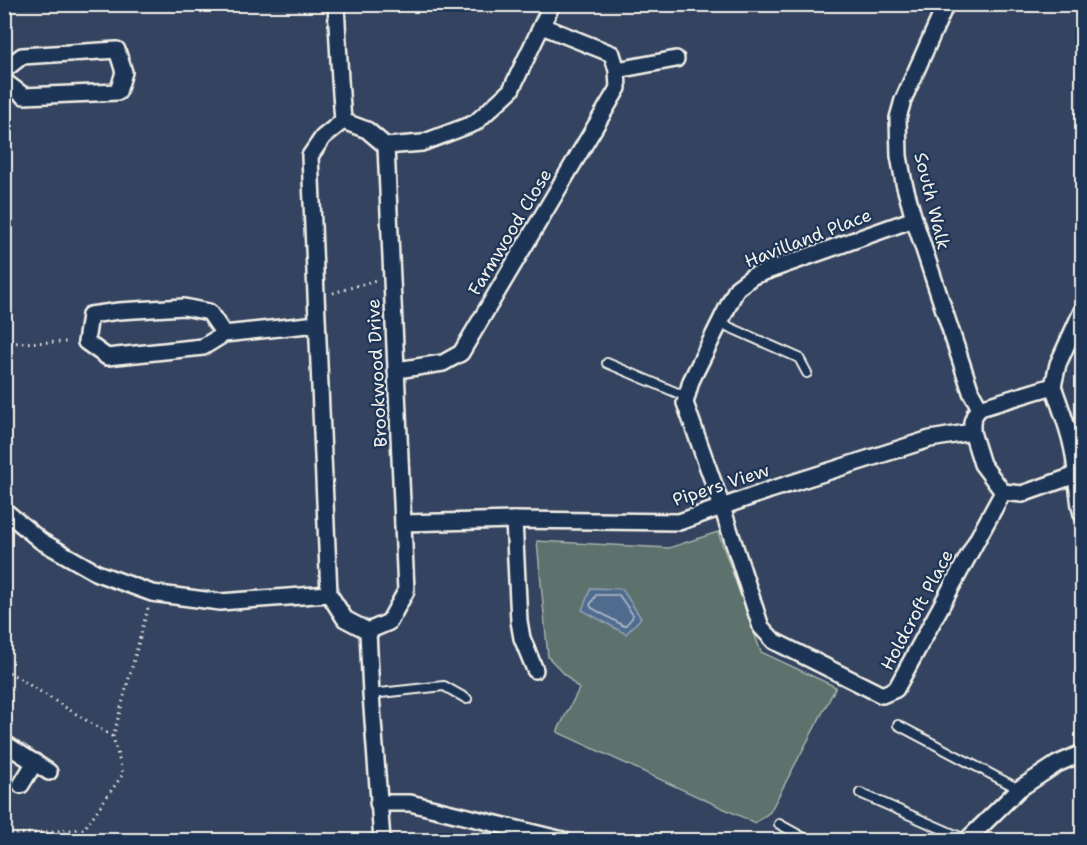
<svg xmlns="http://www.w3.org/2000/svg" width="1087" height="845" font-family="'Shantell Sans',sans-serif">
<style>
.green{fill:#5d726d;stroke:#a8b2aa;stroke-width:1.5}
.water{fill:#506c8f;stroke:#92a1b3;stroke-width:1.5}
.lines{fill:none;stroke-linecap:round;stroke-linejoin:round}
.shore{stroke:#b2bcc4;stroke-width:1.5}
.service-casing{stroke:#f4f1e8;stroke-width:12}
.minor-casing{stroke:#f4f1e8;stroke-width:20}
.path{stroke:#f4f1e8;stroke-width:3;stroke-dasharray:1.5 4.5;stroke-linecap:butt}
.service{stroke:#1d3557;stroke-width:8}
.minor{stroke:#1d3557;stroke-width:15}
.labels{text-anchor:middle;stroke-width:4.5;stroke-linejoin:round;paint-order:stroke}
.street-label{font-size:18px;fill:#f4f1e8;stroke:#1d3557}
</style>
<rect width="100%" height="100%" fill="#344360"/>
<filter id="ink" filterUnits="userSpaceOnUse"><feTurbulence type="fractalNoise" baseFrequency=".0167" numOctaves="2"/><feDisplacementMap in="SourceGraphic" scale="12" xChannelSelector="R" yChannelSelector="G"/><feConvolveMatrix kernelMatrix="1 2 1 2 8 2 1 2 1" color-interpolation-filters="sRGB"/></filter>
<g filter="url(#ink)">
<!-- green -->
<polygon class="green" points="718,532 761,652 836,687 770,812 755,823 557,732 579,689 548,657 537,541 669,548"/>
<!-- water -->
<polygon class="water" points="591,588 622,589 641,618 626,634 582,610"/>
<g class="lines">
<!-- shore -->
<polygon class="shore" points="596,595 619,595 633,615 632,618 626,625 624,626 592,608 590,605"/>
<defs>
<g id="service">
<polyline points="720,323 799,358 807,373"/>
<polyline points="607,363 687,397"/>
<polyline points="371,694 444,686 467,699"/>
<polyline points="898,725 1019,789"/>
<polyline points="860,793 967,840"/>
<polyline points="779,824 808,840"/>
</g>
<g id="minor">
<polyline points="336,4 340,80 343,121"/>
<polyline points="946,4 903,100 898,118 899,156 904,183 914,219 971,392 980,408"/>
<polyline points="4,70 22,56 117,50 124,72 118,92 24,96 4,81"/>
<polyline points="617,70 676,59"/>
<polyline points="343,121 367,130 386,146 406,591 389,622 368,631"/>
<polyline points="343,121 323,137 310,156 329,594 345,619 368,631"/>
<polyline points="386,146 422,143 475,123 511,90 552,4"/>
<polyline points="914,219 753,276 737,288 691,381 685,403 722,507 761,627 774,641 882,695 896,689 1003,492"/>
<polyline points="224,334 209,312 184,307 119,311 90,315 86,342 107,357 203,347 224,334 317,324"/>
<polyline points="397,370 443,363 461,353 618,88 617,70 612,54 542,26"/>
<path d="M 1053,386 C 1063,415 1075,444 1076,475 L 1022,494 L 1003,492 L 982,464 L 972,432 L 972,422 L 975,414 L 980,408 Z"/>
<polyline points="1053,386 1058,364 1082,311"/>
<polyline points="1076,475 1080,506 1082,514"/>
<polyline points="4,510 41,541 97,573 152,593 220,602 329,594"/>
<polyline points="514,520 519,621 522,638 535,670"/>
<polyline points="403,523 514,520 679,522 770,490 930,439 972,432"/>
<polyline points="368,631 371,694 382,840"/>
<polyline points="4,743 49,772"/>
<polyline points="21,785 35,762"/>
<polyline points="378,803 410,803 563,840"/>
<polyline points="967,840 1019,789 1057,764 1082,753"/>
</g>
</defs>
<!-- service casing -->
<use href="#service" class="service-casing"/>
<!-- minor casing -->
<use href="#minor" class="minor-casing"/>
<!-- path -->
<g class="path">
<polyline points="333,293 376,280"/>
<polyline points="4,343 69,342"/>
<polyline points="4,669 113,737"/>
<polyline points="4,835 84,829 123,774 113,737 148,608"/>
</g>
<!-- service -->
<use href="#service" class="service"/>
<!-- minor -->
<use href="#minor" class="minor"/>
</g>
</g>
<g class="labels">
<!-- street labels -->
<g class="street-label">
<text transform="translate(932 201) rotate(76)" y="6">South Walk</text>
<text transform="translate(510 232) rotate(-59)" y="6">Farmwood Close</text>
<text transform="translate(808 238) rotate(-21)" y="6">Havilland Place</text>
<text transform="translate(377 373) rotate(-93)" y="6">Brookwood Drive</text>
<text transform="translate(721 485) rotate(-18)" y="6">Pipers View</text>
<text transform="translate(917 610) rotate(-62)" y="6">Holdcroft Place</text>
</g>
</g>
<!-- margin -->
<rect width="1087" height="845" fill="none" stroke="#1d3557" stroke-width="24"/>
<rect x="12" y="12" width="1063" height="821" fill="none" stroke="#f4f1e8" stroke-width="2" filter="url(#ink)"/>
</svg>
